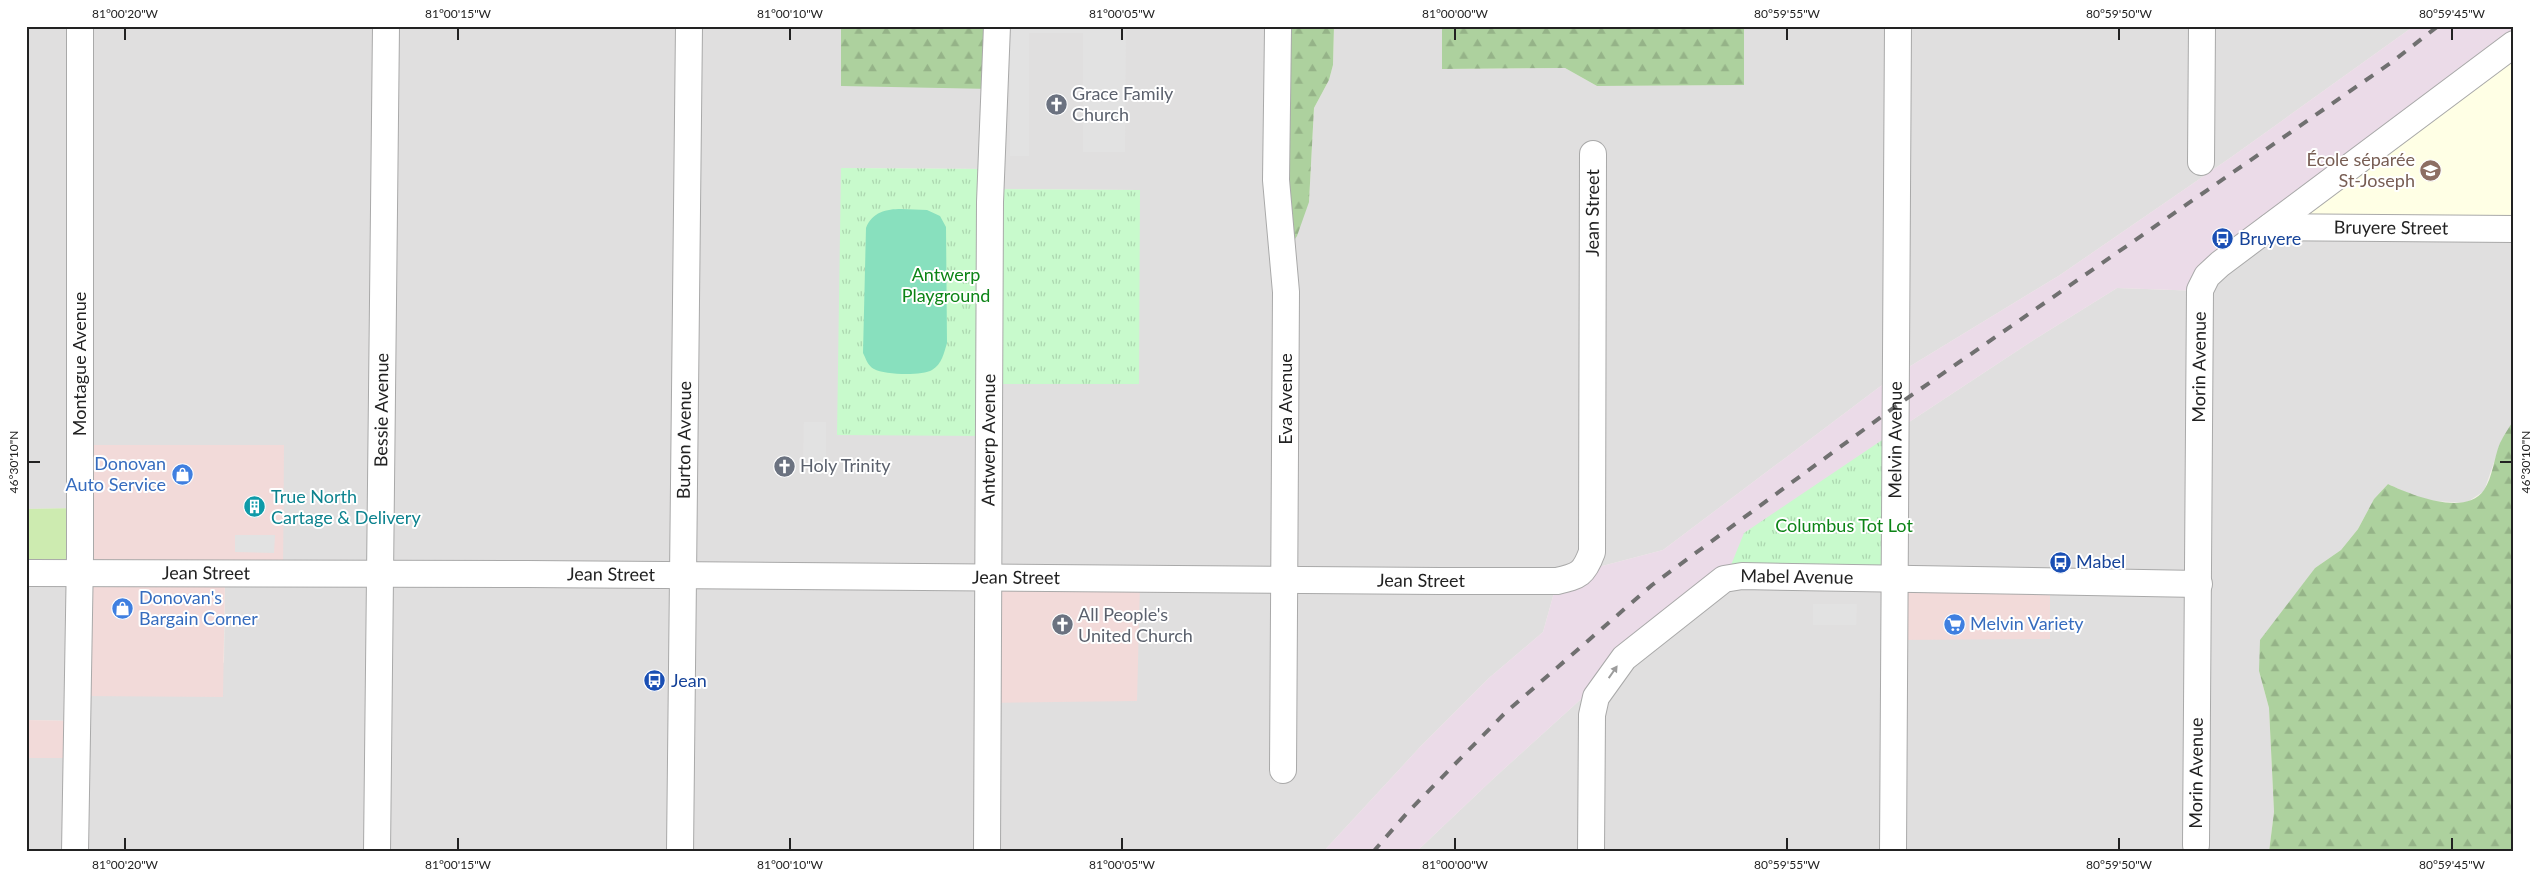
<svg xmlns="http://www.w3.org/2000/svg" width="2540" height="878" font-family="Lato,sans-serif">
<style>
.residential{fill:#e0dfdf;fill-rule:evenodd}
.commercial{fill:#f2dad9}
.education{fill:#ffffe5}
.railway{fill:#ebdbe8}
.grass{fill:#cdebb0}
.forest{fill:url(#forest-firs)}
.park{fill:url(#park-tufts)}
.pitch{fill:#88e0be}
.parking{fill:#e2e2e2}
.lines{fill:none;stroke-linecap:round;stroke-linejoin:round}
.minor-casing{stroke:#a9a9a9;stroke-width:28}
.minor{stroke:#fff;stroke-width:26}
.rail{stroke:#707070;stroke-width:4;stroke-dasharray:10 10;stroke-linecap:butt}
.oneway{fill:#9c9c9c}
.ticks{fill:none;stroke:#222;stroke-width:2}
.labels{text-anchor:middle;stroke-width:4;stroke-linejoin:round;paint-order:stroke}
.worship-label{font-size:18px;fill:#5b616d;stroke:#fff;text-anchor:start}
.education-label{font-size:18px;fill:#785e54;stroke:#fff;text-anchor:end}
.street-label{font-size:18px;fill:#222;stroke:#fff}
.transit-label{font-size:18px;fill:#164399;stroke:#fff;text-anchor:start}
.park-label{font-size:18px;fill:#0c8416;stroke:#fff}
.shop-label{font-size:18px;fill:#366cbe;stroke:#fff;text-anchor:start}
.culture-label{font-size:18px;fill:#0d838f;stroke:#fff;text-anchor:start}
.neatline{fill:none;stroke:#222;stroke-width:2}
.ticks-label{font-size:12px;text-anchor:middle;fill:#222}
</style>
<defs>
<pattern id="forest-firs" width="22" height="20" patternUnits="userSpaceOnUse" patternTransform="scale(1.25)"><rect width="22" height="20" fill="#add19e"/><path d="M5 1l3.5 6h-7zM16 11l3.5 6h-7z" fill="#95b388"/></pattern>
<pattern id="park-tufts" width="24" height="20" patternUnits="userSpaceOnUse" patternTransform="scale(1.25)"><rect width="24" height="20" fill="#c8facc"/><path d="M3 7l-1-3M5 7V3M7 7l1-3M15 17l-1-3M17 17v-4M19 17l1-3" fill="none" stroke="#acd6af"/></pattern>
</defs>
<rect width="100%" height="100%" fill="#f2efe9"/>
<!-- residential -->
<g class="residential">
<path d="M 26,26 L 836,26 L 841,29 L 1280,26 L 1309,202 L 1314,108 L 1329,80 L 1333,65 L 1334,26 L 1442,26 L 1442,69 L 1565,68 L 1597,86 L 1744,85 L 1744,26 L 2414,26 L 2230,158 L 2060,275 L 1894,376 L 1663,550 L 1587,570 L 1557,582 L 1543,632 L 1489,678 L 1420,747 L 1323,852 L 26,852 L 26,758 L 75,758 L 75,721 L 26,720 L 26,575 L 78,576 L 224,663 L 225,576 L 283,445 L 78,508 L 26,509 ZM 841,168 L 989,169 L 989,189 L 1139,190 L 1139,261 L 987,384 L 841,234 Z"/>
<polygon points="2270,228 2514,230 2514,420 2501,442 2484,491 2466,503 2435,501 2413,496 2388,484 2374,499 2358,529 2341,550 2315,568 2296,594 2259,671 2269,708 2274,812 2269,852 1416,852 1494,778 1590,691 1894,432 2032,341 2117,288 2201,291"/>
</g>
<!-- commercial -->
<g class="commercial">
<polygon points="78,445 284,445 283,576 225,576 223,697 76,696"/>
<polygon points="986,579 1140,581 1137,701 986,703"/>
<polygon points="1895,580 2050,583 2050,639 1895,640"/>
<polygon points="26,720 76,721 75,758 26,758"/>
</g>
<!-- education -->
<polygon class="education" points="2514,46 2514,230 2270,228"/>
<!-- railway -->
<polygon class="railway" points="2414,26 2514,26 2514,46 2201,291 2117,288 2032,341 1894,432 1590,691 1494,778 1416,852 1323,852 1420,747 1489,678 1543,632 1557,582 1587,570 1663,550 1894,376 2060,275 2230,158"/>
<!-- grass -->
<polygon class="grass" points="78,508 78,576 26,575 26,509"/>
<!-- forest -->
<g class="forest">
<polygon points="836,26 995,26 992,89 841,86 841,29"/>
<polygon points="1280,26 1334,26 1333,65 1329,80 1314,108 1309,202 1297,236 1285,254"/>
<polygon points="1442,26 1744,26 1744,85 1597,86 1565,68 1442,69"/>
<path d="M 2514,420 L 2514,852 L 2269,852 L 2274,812 L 2269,708 L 2259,671 L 2260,640 L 2315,568 L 2341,550 L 2358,529 L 2374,499 L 2388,484 C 2411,495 2466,517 2484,490 C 2493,477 2494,457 2500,443 C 2504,435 2509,427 2514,420 Z"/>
</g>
<!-- park -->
<g class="park">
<polygon points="841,168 989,169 989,189 1140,190 1139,384 988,384 987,436 837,435"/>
<polygon points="1894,432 1893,577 1727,575 1744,533"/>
</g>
<!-- pitch -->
<path class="pitch" d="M 927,210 L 940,216 L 946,227 L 947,343 C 944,353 942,364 932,370 C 922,376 885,375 874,369 C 868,366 866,359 863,353 L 866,228 C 876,203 904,210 927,210 Z"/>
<!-- parking -->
<g class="parking">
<polygon points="1010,26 1126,26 1125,152 1083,152 1083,33 1029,33 1029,156 1010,156"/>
<polygon points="804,422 826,422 826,461 803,460"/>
<polygon points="235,535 275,535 274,553 235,552"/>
<polygon points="1813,604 1857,604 1856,625 1813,625"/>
</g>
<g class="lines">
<defs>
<g id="minor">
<polyline points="1278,30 1276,180 1286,292 1283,770"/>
<polyline points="2201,162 2202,26"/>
<path id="s1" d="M 2270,227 L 2514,229"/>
<path id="s2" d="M 26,573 L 528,574 L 1439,581 L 1557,581 C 1579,576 1584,574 1592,552 L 1593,154"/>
<path id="s3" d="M 2196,845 L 2200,290 L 2207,276 L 2220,264 L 2514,44"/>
<polyline points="75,852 80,556 80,26"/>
<path id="s4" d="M 377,852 L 386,26"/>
<path id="s5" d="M 680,852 L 689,26"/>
<path id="s6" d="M 987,852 L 990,202 L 997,26"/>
<path id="s7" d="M 1591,852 L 1592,715 L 1596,697 L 1624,658 L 1724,579 L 1742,576 L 2199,584"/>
<path id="s8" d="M 1893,852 L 1898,26"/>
</g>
</defs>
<!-- minor casing -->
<use href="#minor" class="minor-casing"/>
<!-- minor -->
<use href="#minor" class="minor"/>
<!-- rail -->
<polyline class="rail" points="1373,852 1407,813 1505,713 1652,585 1896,406 2392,62 2438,26"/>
</g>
<!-- one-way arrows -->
<defs><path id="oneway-solid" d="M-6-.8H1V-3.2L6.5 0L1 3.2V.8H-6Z" transform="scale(1.25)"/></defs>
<use class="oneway" href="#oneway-solid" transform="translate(1613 672) rotate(-55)"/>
<!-- ticks -->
<path class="ticks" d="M 125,28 L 125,40M 458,28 L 458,40M 790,28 L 790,40M 1122,28 L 1122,40M 1455,28 L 1455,40M 1787,28 L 1787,40M 2119,28 L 2119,40M 2452,28 L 2452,40M 28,462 L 40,462M 2500,462 L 2512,462M 125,838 L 125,850M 458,838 L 458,850M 790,838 L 790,850M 1122,838 L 1122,850M 1455,838 L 1455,850M 1787,838 L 1787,850M 2119,838 L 2119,850M 2452,838 L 2452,850"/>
<!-- icons -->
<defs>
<symbol id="church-disc" viewBox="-11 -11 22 22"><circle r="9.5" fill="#6b7280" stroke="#fff"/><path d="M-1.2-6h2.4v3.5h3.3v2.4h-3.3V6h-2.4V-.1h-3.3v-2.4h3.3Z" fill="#fff"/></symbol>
<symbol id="school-disc" viewBox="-11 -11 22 22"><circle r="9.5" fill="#8d6e63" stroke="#fff"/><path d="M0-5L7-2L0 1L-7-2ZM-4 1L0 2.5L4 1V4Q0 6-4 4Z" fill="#fff"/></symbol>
<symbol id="bus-disc" viewBox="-11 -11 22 22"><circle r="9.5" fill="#1a4fb4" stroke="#fff"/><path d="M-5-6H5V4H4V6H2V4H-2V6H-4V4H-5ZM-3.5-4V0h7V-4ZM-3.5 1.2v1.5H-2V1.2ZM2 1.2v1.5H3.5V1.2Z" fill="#fff"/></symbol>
<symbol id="shop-disc" viewBox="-11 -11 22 22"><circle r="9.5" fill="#3f7fe0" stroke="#fff"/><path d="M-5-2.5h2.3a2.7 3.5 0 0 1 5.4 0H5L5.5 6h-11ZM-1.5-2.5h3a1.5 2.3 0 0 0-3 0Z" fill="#fff"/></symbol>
<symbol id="building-disc" viewBox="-11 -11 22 22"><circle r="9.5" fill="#0f9aa8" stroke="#fff"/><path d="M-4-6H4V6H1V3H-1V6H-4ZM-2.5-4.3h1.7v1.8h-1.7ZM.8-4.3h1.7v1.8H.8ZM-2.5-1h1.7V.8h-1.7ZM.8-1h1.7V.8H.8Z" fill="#fff"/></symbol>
<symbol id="supermarket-disc" viewBox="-11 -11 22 22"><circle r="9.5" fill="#3f7fe0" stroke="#fff"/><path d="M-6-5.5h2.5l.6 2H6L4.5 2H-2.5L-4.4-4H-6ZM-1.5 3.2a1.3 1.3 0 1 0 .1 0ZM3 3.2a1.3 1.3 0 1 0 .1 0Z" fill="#fff"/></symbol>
</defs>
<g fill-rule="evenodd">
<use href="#church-disc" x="1044" y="92" width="25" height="25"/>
<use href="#school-disc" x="2418" y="158" width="25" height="25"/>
<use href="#bus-disc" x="2210" y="226" width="25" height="25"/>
<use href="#church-disc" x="772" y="454" width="25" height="25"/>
<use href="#shop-disc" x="170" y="462" width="25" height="25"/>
<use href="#building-disc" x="242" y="494" width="25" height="25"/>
<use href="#bus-disc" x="2048" y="550" width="25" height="25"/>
<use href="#shop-disc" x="110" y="596" width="25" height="25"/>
<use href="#supermarket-disc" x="1942" y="612" width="25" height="25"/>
<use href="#church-disc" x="1050" y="612" width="25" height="25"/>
<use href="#bus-disc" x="642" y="668" width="25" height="25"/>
</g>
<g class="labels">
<!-- worship labels -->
<g class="worship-label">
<text x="1072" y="100">Grace Family<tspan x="1072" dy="21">Church</tspan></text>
<text x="800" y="472">Holy Trinity</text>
<text x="1078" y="621">All People's<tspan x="1078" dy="21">United Church</tspan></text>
</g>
<!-- education labels -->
<g class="education-label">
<text x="2415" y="166">École séparée<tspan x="2415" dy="21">St-Joseph</tspan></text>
</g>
<!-- street labels -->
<g class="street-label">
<text dy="6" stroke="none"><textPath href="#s2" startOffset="1919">Jean Street</textPath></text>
<text dy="6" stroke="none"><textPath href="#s1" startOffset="121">Bruyere Street</textPath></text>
<text transform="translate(80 364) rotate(-90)" y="6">Montague Avenue</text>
<text dy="6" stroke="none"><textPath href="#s3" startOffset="478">Morin Avenue</textPath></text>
<text transform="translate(1286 399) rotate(-90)" y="6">Eva Avenue</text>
<text dy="6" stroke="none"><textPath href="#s4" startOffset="442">Bessie Avenue</textPath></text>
<text dy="6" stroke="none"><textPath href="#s5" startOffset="412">Burton Avenue</textPath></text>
<text dy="6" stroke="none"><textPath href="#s6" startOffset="412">Antwerp Avenue</textPath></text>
<text dy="6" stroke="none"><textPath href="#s8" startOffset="412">Melvin Avenue</textPath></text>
<text dy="6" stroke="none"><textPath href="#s2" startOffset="180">Jean Street</textPath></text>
<text dy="6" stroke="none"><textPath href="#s2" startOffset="585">Jean Street</textPath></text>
<text dy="6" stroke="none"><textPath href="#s2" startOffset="990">Jean Street</textPath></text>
<text dy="6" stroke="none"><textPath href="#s7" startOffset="404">Mabel Avenue</textPath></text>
<text dy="6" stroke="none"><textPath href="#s2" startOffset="1395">Jean Street</textPath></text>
<text dy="6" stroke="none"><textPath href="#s3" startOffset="72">Morin Avenue</textPath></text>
</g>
<!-- transit labels -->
<g class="transit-label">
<text x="2239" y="245">Bruyere</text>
<text x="2076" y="568">Mabel</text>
<text x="671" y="687">Jean</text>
</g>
<!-- park labels -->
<g class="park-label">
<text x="946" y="281">Antwerp<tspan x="946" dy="21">Playground</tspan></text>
<text x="1844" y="532">Columbus Tot Lot</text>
</g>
<!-- shop labels -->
<g class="shop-label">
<text x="166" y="470" text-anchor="end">Donovan<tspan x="166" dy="21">Auto Service</tspan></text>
<text x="139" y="604">Donovan's<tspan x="139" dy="21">Bargain Corner</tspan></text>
<text x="1970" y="630">Melvin Variety</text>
</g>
<!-- culture labels -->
<g class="culture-label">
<text x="271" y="503">True North<tspan x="271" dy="21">Cartage &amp; Delivery</tspan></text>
</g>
</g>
<!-- border -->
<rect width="2540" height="878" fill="none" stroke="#ffffff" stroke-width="55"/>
<rect x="28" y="28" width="2484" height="822" class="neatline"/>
<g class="ticks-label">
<text x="125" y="18">81°00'20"W</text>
<text x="458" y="18">81°00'15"W</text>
<text x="790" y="18">81°00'10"W</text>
<text x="1122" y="18">81°00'05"W</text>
<text x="1455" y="18">81°00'00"W</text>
<text x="1787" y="18">80°59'55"W</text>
<text x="2119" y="18">80°59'50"W</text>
<text x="2452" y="18">80°59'45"W</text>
<text transform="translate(14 462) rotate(-90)" y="4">46°30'10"N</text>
<text transform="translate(2526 462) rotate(-90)" y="4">46°30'10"N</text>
<text x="125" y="869">81°00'20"W</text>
<text x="458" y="869">81°00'15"W</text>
<text x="790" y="869">81°00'10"W</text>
<text x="1122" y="869">81°00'05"W</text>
<text x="1455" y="869">81°00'00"W</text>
<text x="1787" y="869">80°59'55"W</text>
<text x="2119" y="869">80°59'50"W</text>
<text x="2452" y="869">80°59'45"W</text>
</g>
</svg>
